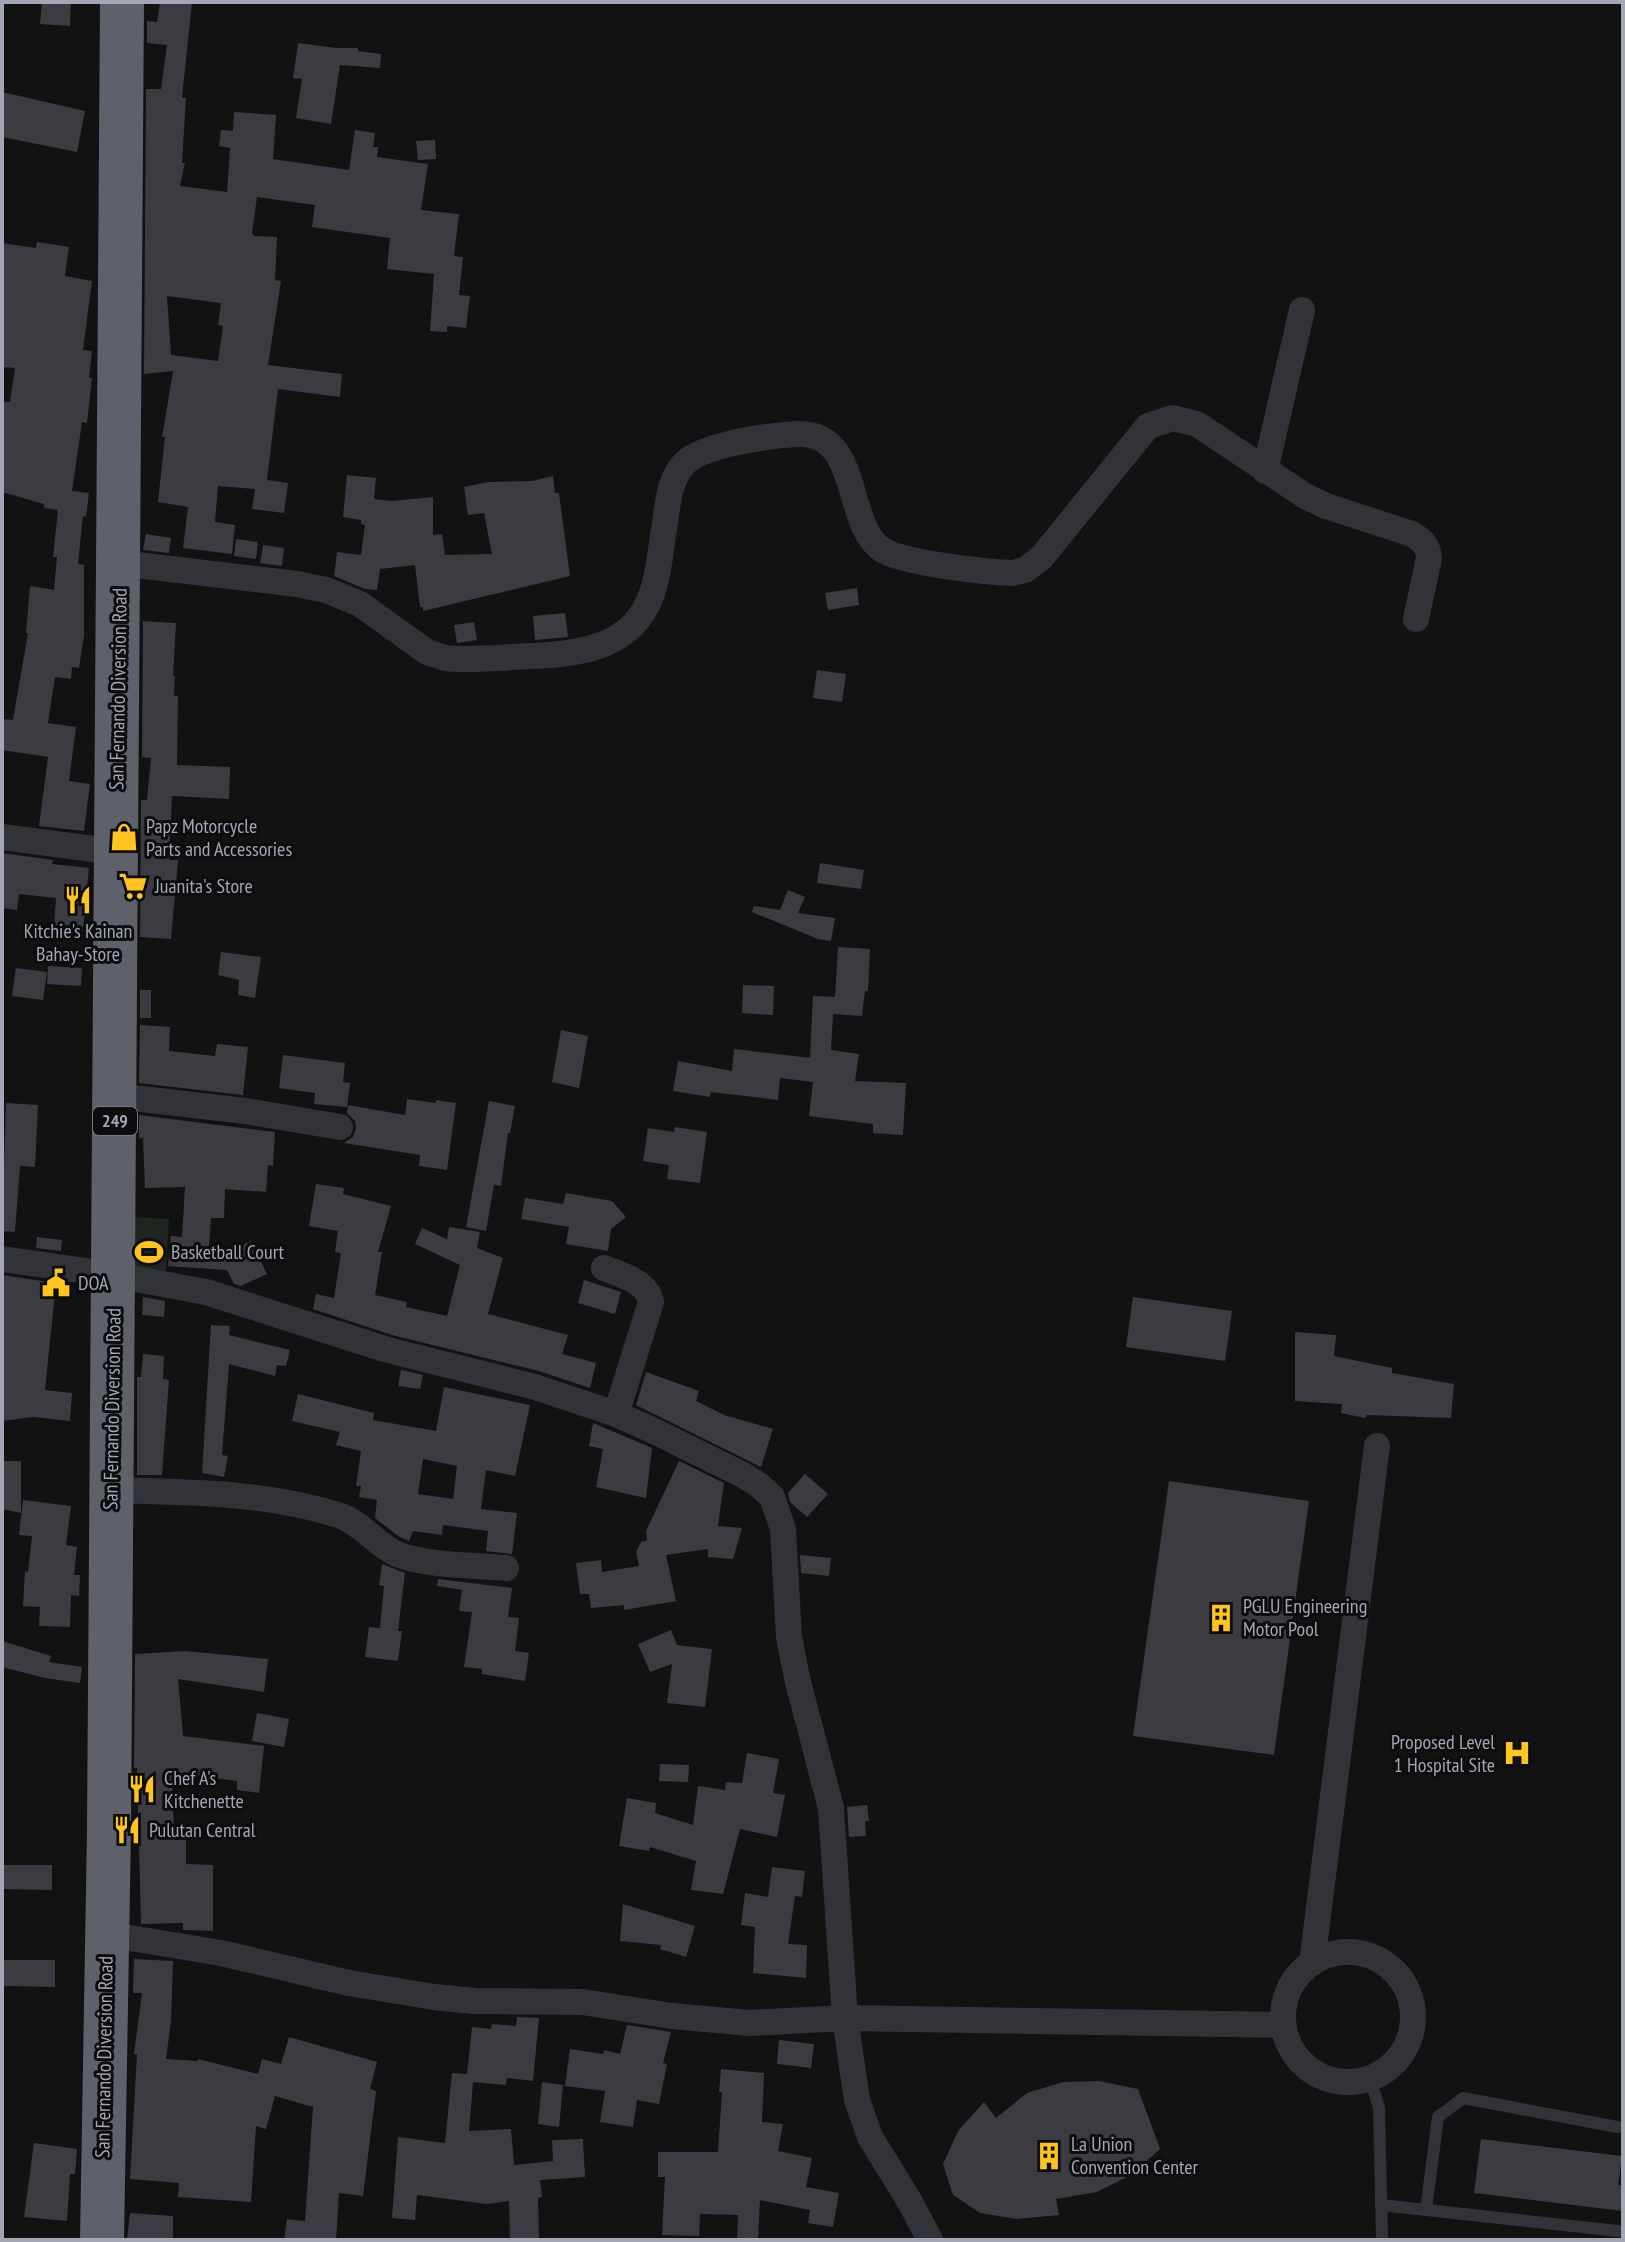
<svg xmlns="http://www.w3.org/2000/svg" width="1625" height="2242" font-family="'PT Sans Narrow',sans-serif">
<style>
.pitch{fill:#1e261f}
.building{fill:#3c3b41;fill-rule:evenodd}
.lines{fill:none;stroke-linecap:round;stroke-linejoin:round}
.lane{stroke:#323339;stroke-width:12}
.street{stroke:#323339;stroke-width:26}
.highway{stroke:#5e606a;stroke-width:44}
.labels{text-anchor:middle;stroke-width:6;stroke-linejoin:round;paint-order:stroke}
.shield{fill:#0d0d0e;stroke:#757883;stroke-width:2}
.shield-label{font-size:18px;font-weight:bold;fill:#a2a6b5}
.street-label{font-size:20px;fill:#a2a6b5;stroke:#0d0d0e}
.poi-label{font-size:20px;fill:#a2a6b5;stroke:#0d0d0e;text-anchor:start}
</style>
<rect width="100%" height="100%" fill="#121213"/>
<!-- pitch -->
<polygon class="pitch" points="132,1217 169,1219 165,1287 129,1285"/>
<!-- building -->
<g class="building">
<polygon points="42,2 71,2 70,26 40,24"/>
<path d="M 160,2 L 192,2 L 182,98 L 186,98 L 182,163 L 185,163 L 180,186 L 227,192 L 230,148 L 219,146 L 221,130 L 233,131 L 234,112 L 276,115 L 273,159 L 349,170 L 355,130 L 375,133 L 373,147 L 378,147 L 377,157 L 428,164 L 421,210 L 459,214 L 454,256 L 463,257 L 459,295 L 470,296 L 466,328 L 447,326 L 447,332 L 430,331 L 434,274 L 387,269 L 390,238 L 312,227 L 315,205 L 257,197 L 252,233 L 254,236 L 277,237 L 275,280 L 281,281 L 268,365 L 342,374 L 340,397 L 278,389 L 267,480 L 288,483 L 284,513 L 252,509 L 255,489 L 218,486 L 215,522 L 235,525 L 232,554 L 183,548 L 188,507 L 158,502 L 165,437 L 162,437 L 173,371 L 144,374 L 146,89 L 161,89 L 167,45 L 147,43 L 147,21 L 157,22 ZM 167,296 L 221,303 L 218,325 L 223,326 L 218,361 L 171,355 Z"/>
<polygon points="298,43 336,48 358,48 358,51 381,54 380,68 340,65 331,124 296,118 302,79 293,78"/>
<polygon points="2,92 85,111 77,152 2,137"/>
<polygon points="435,140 436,159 418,160 416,141"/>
<polygon points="37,242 69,247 65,276 92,281 83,350 92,351 89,378 92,378 87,423 82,422 72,491 89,493 86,517 83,516 78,564 84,565 84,635 79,668 72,667 71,679 55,677 48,723 76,727 69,781 90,784 84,831 39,826 48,757 2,750 2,719 13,720 28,633 26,633 30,586 54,590 57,557 53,557 58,510 44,508 44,504 2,492 2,402 10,402 15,368 2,367 2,243 36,248"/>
<polygon points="347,475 376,478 374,499 392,501 433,497 433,535 442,534 445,555 492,554 484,513 468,515 464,487 489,482 532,481 553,476 555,493 559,493 570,576 423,611 423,607 420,607 415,565 380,569 377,590 365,589 334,576 337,552 361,555 365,525 361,524 361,520 343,517"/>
<polygon points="146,534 171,538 169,553 143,550"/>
<polygon points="236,539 258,542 256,559 234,556"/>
<polygon points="263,545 284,548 282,566 260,563"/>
<polygon points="857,588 859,605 828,610 825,593"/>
<polygon points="565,613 568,637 535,640 533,616"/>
<polygon points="143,621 176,623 173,676 175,676 174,696 178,696 177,765 230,767 229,799 172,796 169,860 178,860 171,939 140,937 141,800 147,800 151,758 142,757"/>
<polygon points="474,622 477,640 457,643 454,625"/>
<polygon points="817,670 846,674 842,702 813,698"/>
<polygon points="2,853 53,860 52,864 89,868 83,931 54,928 56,898 19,894 17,910 2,908"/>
<polygon points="820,863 864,870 861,889 817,883"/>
<polygon points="788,890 805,897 798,913 835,918 831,941 818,939 752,912 754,906 780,910"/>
<polygon points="838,947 870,949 868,991 865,991 862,1016 833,1014 831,1050 859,1054 855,1081 906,1083 903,1135 873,1133 873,1124 809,1116 813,1082 780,1078 778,1100 711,1092 710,1097 673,1091 678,1061 732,1071 734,1049 810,1058 813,996 835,997"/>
<polygon points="221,952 261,957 255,998 238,995 239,980 218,975"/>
<polygon points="48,966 82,968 81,986 47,984"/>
<polygon points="16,968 47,972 43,1000 12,996"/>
<polygon points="743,985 774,986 773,1015 742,1013"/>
<rect x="140" y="990" width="11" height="28"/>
<polygon points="140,1025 170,1027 169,1051 215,1056 217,1044 248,1047 243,1095 139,1083"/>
<polygon points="561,1030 588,1036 579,1088 552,1082"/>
<polygon points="283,1055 345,1063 343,1082 350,1083 347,1107 314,1104 315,1093 279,1088"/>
<polygon points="407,1099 436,1103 436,1100 456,1103 447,1170 419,1166 420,1155 344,1143 353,1137 356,1129 355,1121 347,1113 348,1105 405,1115"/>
<polygon points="489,1101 515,1106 510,1133 508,1133 501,1186 494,1185 486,1231 466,1227"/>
<polygon points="6,1103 38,1105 35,1167 20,1166 15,1232 2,1231"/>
<polygon points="139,1115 275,1132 273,1166 268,1165 266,1192 225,1189 224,1218 211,1218 208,1262 251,1241 267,1274 241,1286 234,1284 227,1270 168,1266 171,1236 182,1237 185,1187 145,1188 143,1138 139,1138"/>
<polygon points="675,1127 707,1132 700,1183 667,1179 669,1165 643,1161 648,1128 674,1132"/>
<polygon points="316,1184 344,1188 343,1194 391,1206 378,1252 382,1252 375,1295 407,1302 406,1307 447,1316 460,1265 415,1244 422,1228 447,1239 449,1227 480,1232 477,1248 503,1258 488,1314 568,1335 562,1354 596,1363 590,1388 539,1371 392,1335 313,1309 316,1294 334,1298 341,1253 335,1252 338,1231 309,1226"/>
<polygon points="566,1193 612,1201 626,1217 611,1229 608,1251 566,1244 569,1227 521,1219 525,1198 563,1204"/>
<polygon points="37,1237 62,1240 61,1251 36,1248"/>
<polygon points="2,1275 56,1283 45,1390 72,1393 70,1421 33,1417 2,1421"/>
<polygon points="584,1280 621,1292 615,1314 578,1303"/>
<polygon points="143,1297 165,1301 164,1317 142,1315"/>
<polygon points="1133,1297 1232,1311 1225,1361 1126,1347"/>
<polygon points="211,1325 230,1326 229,1335 290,1350 286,1366 277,1365 275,1376 229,1364 222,1455 228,1456 224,1477 202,1473"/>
<polygon points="1295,1332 1336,1335 1334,1356 1392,1368 1392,1373 1454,1384 1451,1418 1367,1415 1365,1418 1341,1413 1342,1404 1295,1401"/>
<polygon points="143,1354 164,1356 163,1379 169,1380 162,1475 137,1475 137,1377 141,1377"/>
<polygon points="401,1370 423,1375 420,1389 398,1386"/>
<polygon points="646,1372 699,1391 696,1401 724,1415 773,1429 761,1467 636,1405"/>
<path d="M 444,1387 L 530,1405 L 515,1476 L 486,1470 L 481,1509 L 517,1513 L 512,1554 L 486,1551 L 488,1531 L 443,1525 L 442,1535 L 413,1531 L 409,1541 L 398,1536 L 375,1518 L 377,1500 L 359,1497 L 361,1486 L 356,1486 L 361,1451 L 336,1445 L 340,1432 L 292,1421 L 298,1394 L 374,1413 L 373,1420 L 436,1431 ZM 423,1459 L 457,1466 L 453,1499 L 418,1494 Z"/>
<polygon points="593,1423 652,1448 646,1498 596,1487 603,1449 589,1446"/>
<polygon points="2,1461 21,1461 21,1513 2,1509"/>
<polygon points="679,1461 724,1483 718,1526 742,1528 733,1559 708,1557 708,1549 666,1555 676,1601 624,1610 624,1605 591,1608 589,1594 580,1594 576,1563 601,1560 602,1572 639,1566 636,1552 641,1542 647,1540 646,1531"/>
<polygon points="805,1474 828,1494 807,1517 790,1502 788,1493"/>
<polygon points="1169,1481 1309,1501 1274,1755 1133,1736"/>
<polygon points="23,1500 71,1506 66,1545 77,1547 74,1575 80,1575 79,1596 71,1595 70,1627 39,1626 40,1607 23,1606 25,1571 28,1572 32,1536 19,1535"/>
<polygon points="800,1555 831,1558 829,1576 801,1573"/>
<polygon points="382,1564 405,1573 398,1631 402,1631 398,1661 365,1657 369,1627 380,1628 384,1586 379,1585"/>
<polygon points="438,1579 512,1588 508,1617 519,1618 515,1651 529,1653 525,1681 482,1674 482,1669 464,1667 472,1612 459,1611 462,1590 437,1586"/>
<polygon points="671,1630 677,1645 712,1649 705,1707 667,1703 672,1664 650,1672 638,1644"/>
<polygon points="2,1641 51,1656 49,1662 82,1667 80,1683 45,1678 2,1667"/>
<polygon points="185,1651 268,1659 264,1692 178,1679 183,1736 264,1746 259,1793 237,1790 237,1781 172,1772 174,1834 186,1834 186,1864 213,1865 213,1931 183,1930 183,1923 141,1924 139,1845 134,1845 134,1817 138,1817 137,1768 134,1768 135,1654"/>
<polygon points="257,1713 289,1719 284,1747 252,1741"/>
<polygon points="747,1753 779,1759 773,1793 785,1795 777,1837 740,1829 723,1894 691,1890 696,1861 650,1847 649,1851 619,1846 627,1798 656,1803 655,1813 693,1825 698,1786 725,1790 726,1782 742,1783"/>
<polygon points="660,1764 689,1765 688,1782 659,1781"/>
<polygon points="867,1805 869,1821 865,1821 866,1836 849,1837 847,1807"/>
<polygon points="2,1865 52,1865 52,1890 2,1889"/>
<polygon points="772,1867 805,1871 802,1897 795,1896 788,1944 807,1945 806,1978 753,1973 755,1927 741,1925 745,1893 768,1897"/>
<polygon points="623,1904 695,1926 686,1957 660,1949 661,1945 620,1941"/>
<polygon points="134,1959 173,1961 171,2021 166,2059 198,2061 198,2059 258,2074 262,2059 281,2064 289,2037 377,2062 370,2089 376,2091 363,2196 339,2193 336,2240 284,2240 287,2219 305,2221 313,2107 275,2096 266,2129 256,2126 251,2202 178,2197 179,2183 130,2179 137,2054 134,2054 142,1993 133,1993"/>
<polygon points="2,1960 55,1960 55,1987 2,1986"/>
<polygon points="517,2017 539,2018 533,2081 507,2078 506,2085 473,2082 469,2131 511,2129 514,2165 553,2161 552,2140 583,2139 585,2177 540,2180 542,2197 538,2198 539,2239 510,2240 509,2201 487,2204 417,2195 415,2220 392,2218 398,2137 445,2143 452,2073 467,2074 472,2027 491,2029 492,2024 516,2026"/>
<polygon points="627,2025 671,2032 663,2063 667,2064 659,2104 637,2100 633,2127 600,2122 605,2091 565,2086 570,2049 603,2054 604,2050 620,2054"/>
<polygon points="779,2040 814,2044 811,2068 777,2064"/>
<polygon points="721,2069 764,2073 762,2122 783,2124 778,2151 812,2158 806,2187 839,2193 833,2227 808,2223 810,2210 760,2200 758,2240 737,2240 738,2215 700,2214 699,2236 662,2235 665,2177 658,2177 658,2152 718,2152 722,2092 719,2092"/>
<polygon points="1099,2081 1138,2089 1160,2149 1131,2175 1097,2192 1056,2199 1059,2215 1017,2219 980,2213 953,2195 943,2164 958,2131 984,2102 996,2118 1027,2093 1063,2082"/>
<polygon points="542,2082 563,2085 559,2127 538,2124"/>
<polygon points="1481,2139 1622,2156 1618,2185 1623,2186 1623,2211 1474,2193"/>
<polygon points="34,2143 77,2149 75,2174 70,2174 67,2221 24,2217"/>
<polygon points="130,2213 173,2216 173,2240 127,2240"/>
</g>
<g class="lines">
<!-- lane -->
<g class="lane">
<polyline points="1370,2078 1379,2108 1382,2240"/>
<polyline points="1381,2205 1618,2231"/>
<polyline points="1426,2210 1438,2117 1463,2098 1617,2127"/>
</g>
<!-- street -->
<g class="street">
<polyline points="1265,471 1302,310"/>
<path d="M 120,563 L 297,584 L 326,590 L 360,604 L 427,652 L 445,658 C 473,661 502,657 531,656 C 585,654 640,646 655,583 C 660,565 661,546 664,529 C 668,505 668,478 687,461 C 708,444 771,435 798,434 C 861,432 844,522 881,549 C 901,563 986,572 1013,573 L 1025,570 L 1041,558 L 1148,426 L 1173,418 L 1197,424 L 1305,496 L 1326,506 L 1412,534 C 1423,541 1428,545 1429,558 L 1416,619"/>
<polyline points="2,837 116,852"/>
<polyline points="116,1096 245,1111 340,1127"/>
<polyline points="2,1259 114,1275 206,1292 388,1350 535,1387 616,1414 652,1430 743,1475 759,1485 772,1497 783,1529 789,1637 797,1678 831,1808 845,2018 857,2100 870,2137 910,2202 930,2240"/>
<path d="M 604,1268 C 621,1275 647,1281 651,1302 L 616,1414"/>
<path d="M 110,1490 C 187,1492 268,1492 341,1516 C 363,1524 376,1545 397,1554 C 427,1566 473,1565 506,1568"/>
<polyline points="106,1934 221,1953 349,1983 434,1997 474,2001 582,2002 672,2016 750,2023 845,2018 1283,2025"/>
<circle cx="1348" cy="2017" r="65"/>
<polyline points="1312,1963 1377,1446"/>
</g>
<!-- highway -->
<polyline class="highway" points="102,2240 109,1829 122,2"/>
</g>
<!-- icons -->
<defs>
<symbol id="shop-bare" viewBox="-9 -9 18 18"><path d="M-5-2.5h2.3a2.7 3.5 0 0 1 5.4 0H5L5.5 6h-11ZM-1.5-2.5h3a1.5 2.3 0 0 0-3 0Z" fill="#ffc41e" stroke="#0d0d0e" stroke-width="2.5" paint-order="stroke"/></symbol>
<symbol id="supermarket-bare" viewBox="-9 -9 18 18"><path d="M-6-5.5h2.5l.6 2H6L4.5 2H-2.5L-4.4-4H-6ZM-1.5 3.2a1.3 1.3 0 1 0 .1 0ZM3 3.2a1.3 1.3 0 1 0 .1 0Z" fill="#ffc41e" stroke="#0d0d0e" stroke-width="2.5" paint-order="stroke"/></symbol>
<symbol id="restaurant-bare" viewBox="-9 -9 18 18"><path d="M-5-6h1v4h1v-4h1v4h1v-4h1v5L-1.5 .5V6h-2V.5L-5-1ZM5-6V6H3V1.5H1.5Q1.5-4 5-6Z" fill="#ffc41e" stroke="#0d0d0e" stroke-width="2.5" paint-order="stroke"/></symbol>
<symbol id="stadium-bare" viewBox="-9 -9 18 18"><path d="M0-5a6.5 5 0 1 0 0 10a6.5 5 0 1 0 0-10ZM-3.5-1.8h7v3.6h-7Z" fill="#ffc41e" stroke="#0d0d0e" stroke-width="2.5" paint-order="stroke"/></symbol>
<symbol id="civic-bare" viewBox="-9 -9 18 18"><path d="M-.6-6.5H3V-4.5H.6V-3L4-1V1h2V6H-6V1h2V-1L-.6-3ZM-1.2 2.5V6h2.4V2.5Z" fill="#ffc41e" stroke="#0d0d0e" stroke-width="2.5" paint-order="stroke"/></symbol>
<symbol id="building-bare" viewBox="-9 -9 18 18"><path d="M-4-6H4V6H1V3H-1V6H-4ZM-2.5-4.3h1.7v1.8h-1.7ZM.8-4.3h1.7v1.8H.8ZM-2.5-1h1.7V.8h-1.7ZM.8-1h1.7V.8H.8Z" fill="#ffc41e" stroke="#0d0d0e" stroke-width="2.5" paint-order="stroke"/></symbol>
<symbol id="hospital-bare" viewBox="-9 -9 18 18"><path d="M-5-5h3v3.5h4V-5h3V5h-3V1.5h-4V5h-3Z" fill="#ffc41e" stroke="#0d0d0e" stroke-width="2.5" paint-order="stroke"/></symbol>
</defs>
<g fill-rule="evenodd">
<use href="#shop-bare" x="104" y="817" width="40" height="40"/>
<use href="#supermarket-bare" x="113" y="866" width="40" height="40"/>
<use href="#restaurant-bare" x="58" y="880" width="40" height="40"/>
<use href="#stadium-bare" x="129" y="1232" width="40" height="40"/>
<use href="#civic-bare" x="36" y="1263" width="40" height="40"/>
<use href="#building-bare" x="1201" y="1598" width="40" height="40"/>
<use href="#hospital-bare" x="1497" y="1733" width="40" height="40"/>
<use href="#restaurant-bare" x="122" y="1769" width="40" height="40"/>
<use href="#restaurant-bare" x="107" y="1810" width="40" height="40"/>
<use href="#building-bare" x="1029" y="2136" width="40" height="40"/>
</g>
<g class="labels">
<!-- shield labels -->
<rect class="shield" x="93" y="1107" width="44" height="28" rx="6"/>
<g class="shield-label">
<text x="115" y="1127">249</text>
</g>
<!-- street labels -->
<g class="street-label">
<text transform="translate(118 689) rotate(-89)" y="7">San Fernando Diversion Road</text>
<text transform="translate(112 1409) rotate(-89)" y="7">San Fernando Diversion Road</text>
<text transform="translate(104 2057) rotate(-89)" y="7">San Fernando Diversion Road</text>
</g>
<!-- poi labels -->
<g class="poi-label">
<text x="146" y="833">Papz Motorcycle<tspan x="146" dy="23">Parts and Accessories</tspan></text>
<text x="155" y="893">Juanita's Store</text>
<text x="78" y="938" text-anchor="middle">Kitchie's Kainan<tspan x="78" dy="23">Bahay-Store</tspan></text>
<text x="171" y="1259">Basketball Court</text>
<text x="78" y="1290">DOA</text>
<text x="1243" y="1613">PGLU Engineering<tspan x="1243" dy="23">Motor Pool</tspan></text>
<text x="1495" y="1749" text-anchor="end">Proposed Level<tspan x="1495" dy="23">1 Hospital Site</tspan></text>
<text x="164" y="1785">Chef A's<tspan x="164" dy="23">Kitchenette</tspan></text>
<text x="149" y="1837">Pulutan Central</text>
<text x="1071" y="2151">La Union<tspan x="1071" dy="23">Convention Center</tspan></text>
</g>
</g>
<!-- border -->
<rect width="1625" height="2242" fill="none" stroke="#a2a6b5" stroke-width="8"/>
</svg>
